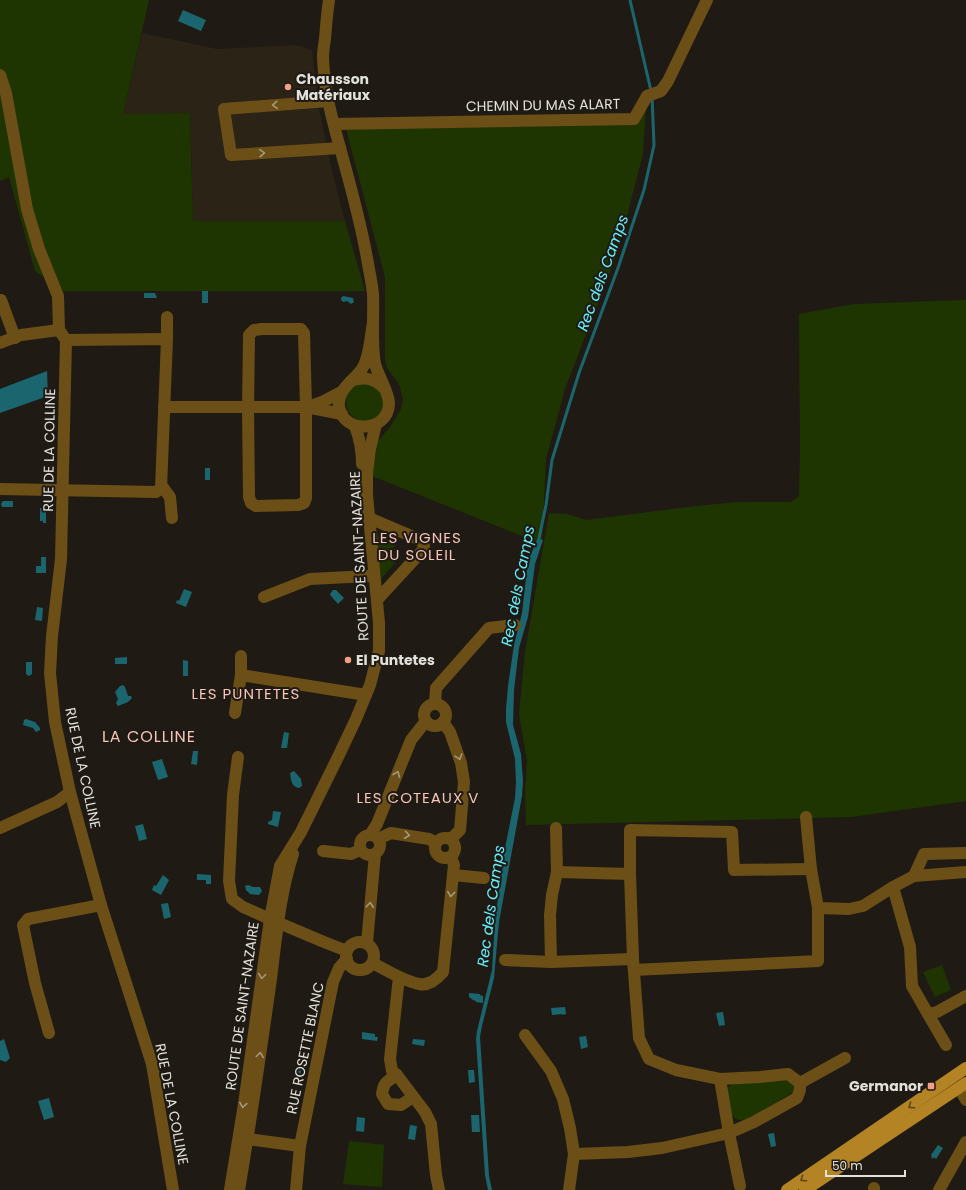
<svg xmlns="http://www.w3.org/2000/svg" width="966" height="1190" font-family="Poppins,sans-serif">
<style>
.built{fill:#2a2316}
.green{fill:#1e3502}
.water{fill:#1b666e}
.lines{fill:none;stroke-linecap:round;stroke-linejoin:round}
.stream{stroke:#1b666e;stroke-width:3}
.minor{stroke:#6b4f17;stroke-width:12}
.major{stroke:#b48424;stroke-width:12}
.oneway{stroke:#a7987a}
.oneway2{stroke:#5b451a}
.poi-dot{fill:#f49e8a;stroke:#1f1b14;stroke-width:1.5}
.labels{text-anchor:middle;stroke-width:4;stroke-linejoin:round;paint-order:stroke}
.poi-label{font-size:14px;font-weight:bold;fill:#e3e1dc;stroke:#1f1b14;text-anchor:start}
.street-label{font-size:14px;fill:#e3e1dc;stroke:#1f1b14}
.water-label{font-size:15px;font-style:italic;fill:#67eefd;stroke:#1f1b14}
.neighbourhood-label{font-size:15px;letter-spacing:1px;fill:#f6c4b9;stroke:#1f1b14}
.quarter-label{font-size:16px;letter-spacing:1px;fill:#f6c4b9;stroke:#1f1b14}
</style>
<rect width="100%" height="100%" fill="#1f1b14"/>
<!-- built -->
<polygon class="built" points="142,33 217,49 295,45 312,50 319,109 332,170 345,221 193,221 190,113 123,114"/>
<!-- green -->
<g class="green">
<polygon points="0,0 149,0 123,114 190,113 193,221 345,221 365,291 63,291 35,271 9,177 0,181"/>
<polygon points="646,106 643,154 618,251 565,389 546,459 542,544 372,476 378,441 390,427 401,409 403,399 399,384 387,368 385,360 385,277 346,129 615,123"/>
<polygon points="966,300 966,801 851,817 526,825 525,791 527,761 519,714 525,652 549,513 567,514 586,520 696,506 738,502 791,502 799,496 800,451 799,314 854,304"/>
<circle cx="365" cy="402" r="19"/>
<polygon points="376,534 396,544 390,552 399,558 381,579"/>
<polygon points="942,965 951,990 935,997 923,972"/>
<path d="M 789,1079 L 794,1086 L 795,1090 L 793,1092 C 782,1099 752,1119 741,1120 C 738,1120 735,1119 733,1116 C 728,1110 728,1097 727,1089 L 729,1086 L 734,1083 Z"/>
<polygon points="349,1141 384,1145 382,1187 343,1184"/>
</g>
<!-- water -->
<g class="water">
<polygon points="183,10 206,20 201,31 178,21"/>
<rect x="202" y="291" width="6" height="12"/>
<polygon points="144,293 155,293 157,298 144,298"/>
<polygon points="343,296 353,298 354,302 351,304 347,301 343,302 341,300 341,298"/>
<polygon points="47,371 48,396 0,413 0,389"/>
<rect x="205" y="468" width="5" height="12"/>
<polygon points="3,501 13,501 13,507 2,507 1,504"/>
<polygon points="40,508 46,508 46,523 43,523 43,521 40,521"/>
<polygon points="539,539 543,540 535,564 528,617 519,648 514,690 513,725 521,754 523,781 522,796 499,922 494,978 482,1026 480,1037 489,1176 492,1190 488,1190 485,1175 476,1039 477,1031 492,970 495,920 505,848 515,798 516,782 515,759 506,722 506,709 508,686 514,645 522,613 528,561 537,540"/>
<polygon points="41,557 46,557 46,573 36,573 36,566 41,566"/>
<polygon points="184,589 192,592 186,607 176,603 177,600 179,601"/>
<polygon points="333,590 336,590 344,598 338,604 331,596 330,594"/>
<polygon points="37,607 43,608 42,621 35,620"/>
<polygon points="127,657 127,664 115,664 115,658"/>
<polygon points="183,660 188,661 188,676 183,676"/>
<polygon points="26,662 32,662 32,674 29,676 26,674"/>
<polygon points="123,685 125,687 128,696 131,696 132,698 128,702 118,706 116,703 118,699 115,692 120,686"/>
<polygon points="26,719 35,722 40,728 40,730 36,732 33,728 23,725 24,720"/>
<polygon points="284,732 289,733 287,748 281,748"/>
<polygon points="193,751 198,751 197,765 191,764"/>
<polygon points="162,759 168,777 158,780 152,762"/>
<path d="M 294,771 L 301,779 L 302,786 L 299,788 C 291,787 291,779 290,773 Z"/>
<polygon points="273,811 281,812 278,827 268,824 268,822 272,820"/>
<polygon points="143,824 147,839 139,841 135,826"/>
<polygon points="197,874 211,875 211,884 206,884 206,880 197,880"/>
<polygon points="163,875 169,880 161,895 152,890 154,885 156,886"/>
<polygon points="248,885 253,887 260,887 262,891 259,895 250,894 246,890 245,886"/>
<polygon points="168,903 171,917 164,919 161,904"/>
<polygon points="469,993 480,994 480,995 483,996 483,1003 476,1002 476,1001 473,1000 469,997"/>
<polygon points="565,1007 566,1014 562,1015 562,1014 552,1015 551,1008"/>
<polygon points="723,1012 725,1025 719,1026 716,1013"/>
<polygon points="362,1032 375,1034 375,1037 378,1037 377,1041 362,1039"/>
<polygon points="586,1036 588,1047 581,1049 579,1037"/>
<polygon points="4,1039 10,1058 6,1062 0,1060 0,1041"/>
<polygon points="413,1039 425,1040 424,1046 412,1044"/>
<polygon points="296,1068 301,1069 300,1080 297,1081 294,1079"/>
<polygon points="468,1070 474,1070 475,1082 469,1083"/>
<polygon points="49,1098 54,1117 44,1120 38,1101"/>
<polygon points="479,1115 480,1132 472,1132 471,1115"/>
<polygon points="357,1117 365,1118 364,1132 356,1131"/>
<polygon points="410,1125 417,1126 415,1140 408,1139"/>
<polygon points="774,1133 776,1146 771,1147 768,1134"/>
<polygon points="938,1145 943,1148 936,1159 934,1157 933,1159 931,1157 932,1156 931,1155"/>
</g>
<g class="lines">
<!-- stream -->
<g class="stream">
<polyline points="630,0 651,91"/>
<polyline points="538,543 546,505 552,460 579,373 618,268 644,190 654,145 652,96"/>
</g>
<!-- minor -->
<g class="minor">
<path d="M 329,0 C 327,13 326,26 325,39 C 324,45 323,51 323,57 C 324,91 333,123 342,155 C 352,191 362,227 368,264 C 370,274 372,284 373,294 C 374,317 371,341 375,364 C 377,371 381,379 384,386 C 386,392 389,397 389,404 C 388,432 344,435 339,407 C 337,389 353,382 362,369 C 370,357 370,337 373,323"/>
<polyline points="0,75 6,93 27,209 39,249 58,296 59,330 66,340 61,559 52,636 50,673 55,722 70,792 101,905 152,1064 173,1190"/>
<polyline points="328,101 224,109 231,155 340,148"/>
<polyline points="334,124 634,119 647,96 661,91 668,81 707,0"/>
<polyline points="1,300 15,338"/>
<polygon points="262,329 301,329 304,333 306,407 306,498 304,503 298,505 256,506 251,503 249,497 248,408 249,335 254,330"/>
<polyline points="167,339 167,317"/>
<polyline points="0,343 21,335 59,330"/>
<path d="M 351,381 C 364,376 374,378 385,389"/>
<polyline points="164,407 306,407 342,414"/>
<polyline points="308,407 324,401 341,392"/>
<path d="M 355,426 C 360,439 362,450 362,464"/>
<polyline points="162,486 170,497 172,518"/>
<polyline points="0,489 156,492 161,488 167,339 66,340"/>
<polyline points="369,518 416,538 423,542 424,546 423,550 377,600"/>
<polyline points="264,597 310,579 369,576"/>
<polyline points="241,675 241,656"/>
<polyline points="435,704 436,688 489,628 515,625"/>
<circle cx="435" cy="715" r="11"/>
<polyline points="235,713 241,675 366,695"/>
<polyline points="443,722 450,732 461,763 464,782 460,830 453,837 450,838"/>
<polyline points="238,757 233,795 229,881 232,899 243,907 279,923 324,942 347,951"/>
<polyline points="0,828 57,802 70,792"/>
<circle cx="370" cy="845" r="10"/>
<polyline points="370,835 377,824 411,740 426,721"/>
<circle cx="445" cy="848" r="10"/>
<polyline points="378,839 391,833 429,839 436,843"/>
<polyline points="323,851 351,854 360,850"/>
<polyline points="557,872 630,874"/>
<polyline points="453,875 484,878"/>
<polyline points="914,876 924,854 965,853"/>
<polyline points="893,887 910,947 912,986 928,1014 937,1012 966,996"/>
<polyline points="818,908 849,909 863,906 893,887 914,876 966,872"/>
<circle cx="360" cy="956" r="14"/>
<polyline points="367,943 375,854"/>
<polyline points="505,960 551,962 633,959"/>
<polyline points="551,962 550,915 552,895 557,872 556,828"/>
<path d="M 373,963 C 386,970 404,981 419,984 C 428,986 437,979 443,972 L 454,865 L 451,857"/>
<polyline points="634,970 818,961 818,908 811,869 806,817"/>
<polyline points="399,977 390,1059 392,1071 397,1075 425,1112 431,1124 436,1175 439,1190"/>
<polyline points="928,1014 946,1045"/>
<polyline points="49,1033 35,983 23,925 28,919 101,905"/>
<polyline points="525,1035 551,1071 563,1099 570,1128 574,1154 569,1190"/>
<path d="M 397,1075 C 387,1082 384,1081 382,1094 L 388,1104 L 401,1105 L 413,1097"/>
<polyline points="720,1079 729,1133 754,1122 797,1098 800,1090 800,1083 788,1074 760,1077 720,1079 676,1070 649,1059 639,1038 633,959 630,874 630,830 732,832 734,870 811,869"/>
<polyline points="800,1083 845,1058"/>
<polyline points="959,1088 966,1100"/>
<polyline points="240,1138 300,1146"/>
<polyline points="574,1154 628,1152 662,1148 729,1133 740,1186"/>
<polyline points="230,1190 244,1104 270,919 280,866 301,832 338,757 356,719 370,685 379,651 379,623 367,495 367,473 370,449 376,424"/>
<path d="M 239,1190 C 251,1120 261,1050 271,979 C 276,939 280,893 293,854"/>
<polyline points="296,1190 300,1146 333,982 339,968 347,959"/>
<polyline points="874,1190 874,1188"/>
<polyline points="939,1190 966,1142"/>
</g>
<!-- major -->
<g class="major">
<polyline points="787,1190 966,1068"/>
<polyline points="805,1190 966,1083"/>
</g>
</g>
<!-- one-way arrows -->
<defs><path id="oneway-chevron" d="M-2-3.5L2.5 0L-2 3.5" fill="none" stroke-width="1.6" stroke-linecap="round" stroke-linejoin="round"/></defs>
<g class="oneway">
<use href="#oneway-chevron" transform="translate(275 105) rotate(176)"/>
<use href="#oneway-chevron" transform="translate(262 153) rotate(-4)"/>
<use href="#oneway-chevron" transform="translate(459 757) rotate(72)"/>
<use href="#oneway-chevron" transform="translate(397 774) rotate(-68)"/>
<use href="#oneway-chevron" transform="translate(407 835) rotate(8)"/>
<use href="#oneway-chevron" transform="translate(451 894) rotate(96)"/>
<use href="#oneway-chevron" transform="translate(370 905) rotate(-85)"/>
<use href="#oneway-chevron" transform="translate(262 976) rotate(98)"/>
<use href="#oneway-chevron" transform="translate(260 1055) rotate(-82)"/>
<use href="#oneway-chevron" transform="translate(243 1105) rotate(99)"/>
</g>
<g class="oneway2">
<use href="#oneway-chevron" transform="translate(911 1106) rotate(146)"/>
<use href="#oneway-chevron" transform="translate(803 1179) rotate(146)"/>
</g>
<!-- markers -->
<g class="poi-dot">
<circle cx="288" cy="87" r="4"/>
<circle cx="348" cy="660" r="4"/>
<rect x="927" y="1082" width="8" height="8" rx="2"/>
</g>
<g class="labels">
<!-- poi labels -->
<g class="poi-label">
<text x="296" y="84">Chausson<tspan x="296" dy="16">Matériaux</tspan></text>
<text x="356" y="665">El Puntetes</text>
<text x="923" y="1091" text-anchor="end">Germanor</text>
</g>
<!-- street labels -->
<g class="street-label">
<text transform="translate(543 105) rotate(-1)" y="5">CHEMIN DU MAS ALART</text>
<text transform="translate(49 450) rotate(-89)" y="5">RUE DE LA COLLINE</text>
<text transform="translate(359 556) rotate(-93)" y="5">ROUTE DE SAINT-NAZAIRE</text>
<text transform="translate(83 768) rotate(78)" y="5">RUE DE LA COLLINE</text>
<text transform="translate(242 1006) rotate(-82)" y="5">ROUTE DE SAINT-NAZAIRE</text>
<text transform="translate(305 1048) rotate(-78)" y="5">RUE ROSETTE BLANC</text>
<text transform="translate(172 1104) rotate(79)" y="5">RUE DE LA COLLINE</text>
</g>
<!-- water labels -->
<g class="water-label">
<text transform="translate(603 273) rotate(-70)" y="5">Rec dels Camps</text>
<text transform="translate(518 586) rotate(-79)" y="5">Rec dels Camps</text>
<text transform="translate(491 906) rotate(-82)" y="5">Rec dels Camps</text>
</g>
<!-- neighbourhood labels -->
<g class="neighbourhood-label">
<text x="417" y="543">LES VIGNES<tspan x="417" dy="17">DU SOLEIL</tspan></text>
<text x="246" y="699">LES PUNTETES</text>
<text x="418" y="803">LES COTEAUX V</text>
</g>
<!-- quarter labels -->
<g class="quarter-label">
<text x="149" y="742">LA COLLINE</text>
</g>
</g>
<!-- scale -->
<path d="M826 1170v6h79v-6" fill="none" stroke="#e3e1dc" stroke-width="2"/>
<text x="832" y="1170" font-size="12" fill="#e3e1dc" stroke="#1f1b14" stroke-width="3" paint-order="stroke">50 m</text>
</svg>
